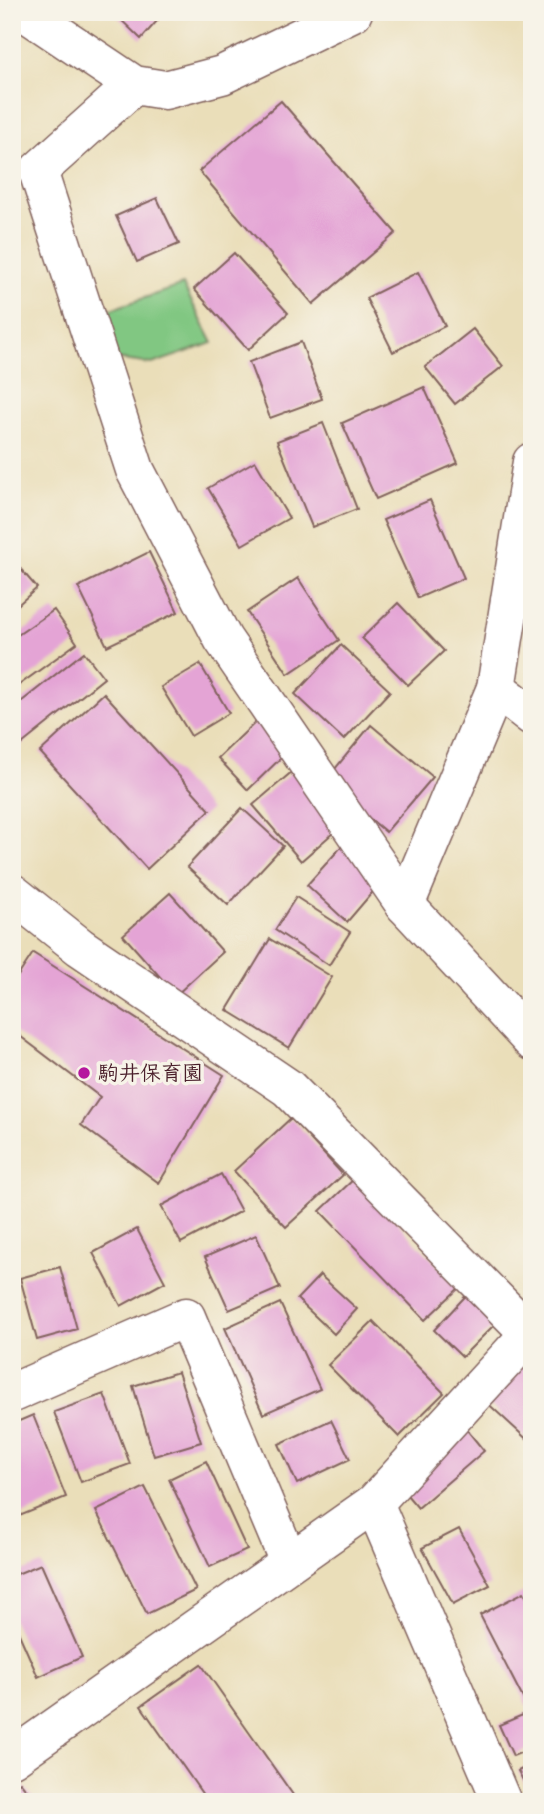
<svg xmlns="http://www.w3.org/2000/svg" width="544" height="1814" font-family="'Shantell Sans','Klee One',sans-serif">
<style>
.green{fill:#81c782;stroke:#667356;stroke-width:2}
.building{fill:#e4a4d5}
.lines{fill:none;stroke-linecap:round;stroke-linejoin:round}
.street-casing{stroke:#82625d;stroke-width:41}
.street{stroke:#fff;stroke-width:38}
.poi-dot{fill:#b5179e;stroke:#f7f3e8;stroke-width:2.5}
.labels{text-anchor:middle;stroke-width:7;stroke-linejoin:round;paint-order:stroke}
.poi-label{font-size:21px;font-weight:bold;fill:#4a1f2b;stroke:#f7f3e8;text-anchor:start}
</style>
<rect width="100%" height="100%" fill="#f7f3e8"/>
<filter id="ink" filterUnits="userSpaceOnUse"><feTurbulence type="fractalNoise" baseFrequency=".0143" numOctaves="2"/><feDisplacementMap in="SourceGraphic" scale="14" xChannelSelector="R" yChannelSelector="G"/><feConvolveMatrix kernelMatrix="1 2 1 2 8 2 1 2 1" color-interpolation-filters="sRGB"/></filter>
<filter id="wash" filterUnits="userSpaceOnUse"><feTurbulence type="fractalNoise" baseFrequency=".00686" numOctaves="4" result="noise"/><feDisplacementMap in="SourceGraphic" scale="28" xChannelSelector="R" yChannelSelector="G"/><feGaussianBlur stdDeviation="1.57" result="paint"/><feColorMatrix in="noise" values="0 0 0 0 0 0 0 0 0 0 0 0 0 0 0 0 0 1.4 0 .05"/><feComposite in="paint" operator="in"/></filter>
<g filter="url(#wash)">
<rect width="100%" height="100%" fill="#eadeb9"/>
<!-- green -->
<polygon class="green" points="183,285 213,343 152,364 108,358 97,314"/>
<g id="blocks">
<!-- building -->
<g class="building">
<polygon points="113,12 165,12 141,39"/>
<polygon points="281,101 396,233 313,304 199,171"/>
<polygon points="157,198 179,244 137,262 116,216"/>
<polygon points="234,253 288,313 248,350 194,289"/>
<polygon points="418,272 445,326 393,352 366,298"/>
<polygon points="473,329 503,366 455,404 425,367"/>
<polygon points="301,342 322,399 270,418 249,362"/>
<polygon points="424,387 458,463 376,499 342,423"/>
<polygon points="323,423 357,509 312,527 277,441"/>
<polygon points="255,461 289,518 242,545 208,488"/>
<polygon points="430,500 464,578 418,598 383,520"/>
<polygon points="149,552 178,612 107,646 78,587"/>
<polygon points="12,559 37,588 12,610"/>
<polygon points="298,578 339,640 288,674 247,612"/>
<polygon points="398,603 444,651 408,685 362,638"/>
<polygon points="54,610 77,643 12,690 12,639"/>
<polygon points="341,645 390,691 344,740 295,694"/>
<polygon points="84,652 104,678 12,752 12,709"/>
<polygon points="200,664 229,713 191,736 161,687"/>
<polygon points="104,693 210,810 147,869 40,752"/>
<polygon points="259,719 289,750 248,790 218,758"/>
<polygon points="371,725 433,777 386,832 325,781"/>
<polygon points="294,770 342,825 301,861 253,805"/>
<polygon points="242,808 283,846 228,905 187,867"/>
<polygon points="342,846 382,881 347,922 307,885"/>
<polygon points="170,893 223,952 176,995 123,935"/>
<polygon points="296,897 350,932 329,965 275,930"/>
<polygon points="270,939 332,977 289,1048 227,1010"/>
<polygon points="33,953 224,1075 159,1183 81,1125 100,1097 12,1030 12,985"/>
<polygon points="291,1118 343,1175 286,1227 234,1171"/>
<polygon points="221,1174 241,1211 181,1243 161,1206"/>
<polygon points="355,1178 459,1288 425,1320 320,1211"/>
<polygon points="137,1229 165,1282 121,1306 93,1253"/>
<polygon points="256,1235 280,1288 229,1310 205,1257"/>
<polygon points="60,1267 77,1329 37,1340 20,1278"/>
<polygon points="320,1275 357,1309 334,1334 297,1299"/>
<polygon points="473,1288 502,1317 462,1357 434,1330"/>
<polygon points="280,1303 320,1389 263,1414 225,1328"/>
<polygon points="373,1321 444,1393 399,1437 328,1365"/>
<polygon points="524,1355 532,1362 532,1444 483,1399"/>
<polygon points="178,1372 201,1442 154,1456 133,1386"/>
<polygon points="104,1394 130,1464 81,1482 54,1412"/>
<polygon points="33,1415 66,1497 17,1517 12,1505 12,1424"/>
<polygon points="331,1420 350,1459 297,1484 279,1444"/>
<polygon points="463,1425 484,1451 418,1508 396,1482"/>
<polygon points="206,1461 247,1550 210,1567 169,1479"/>
<polygon points="145,1487 196,1590 147,1614 96,1511"/>
<polygon points="459,1529 490,1585 453,1604 422,1548"/>
<polygon points="41,1564 82,1657 38,1677 12,1618 12,1576"/>
<polygon points="524,1592 532,1608 532,1703 527,1706 480,1615"/>
<polygon points="201,1664 298,1802 208,1802 141,1706"/>
<polygon points="532,1711 532,1748 513,1756 499,1725"/>
<polygon points="532,1764 532,1797 518,1771"/>
<polygon points="20,1782 37,1802 12,1802 12,1788"/>
</g>
</g>
</g>
<g filter="url(#ink)">
<use href="#blocks" fill-opacity="0" stroke="#82625d" stroke-width="2"/>
<g class="lines">
<defs>
<g id="street">
<polyline points="25,12 134,85 165,90 222,75 353,12"/>
<polyline points="134,85 38,171 135,470 223,639 405,905 532,1041"/>
<polyline points="496,688 532,716"/>
<polyline points="12,893 80,947 288,1088 532,1336"/>
<polyline points="405,905 496,688 532,462"/>
<polyline points="12,1393 186,1317 289,1562"/>
<polyline points="374,1503 502,1802"/>
<polyline points="12,1758 374,1503 532,1331"/>
</g>
</defs>
<!-- street casing -->
<use href="#street" class="street-casing"/>
<!-- street -->
<use href="#street" class="street"/>
</g>
</g>
<!-- markers -->
<circle class="poi-dot" cx="84" cy="1073" r="7"/>
<g class="labels">
<!-- poi labels -->
<g class="poi-label">
<text x="98" y="1080">駒井保育園</text>
</g>
</g>
<!-- margin -->
<rect width="544" height="1814" fill="none" stroke="#f7f3e8" stroke-width="42"/>
</svg>
